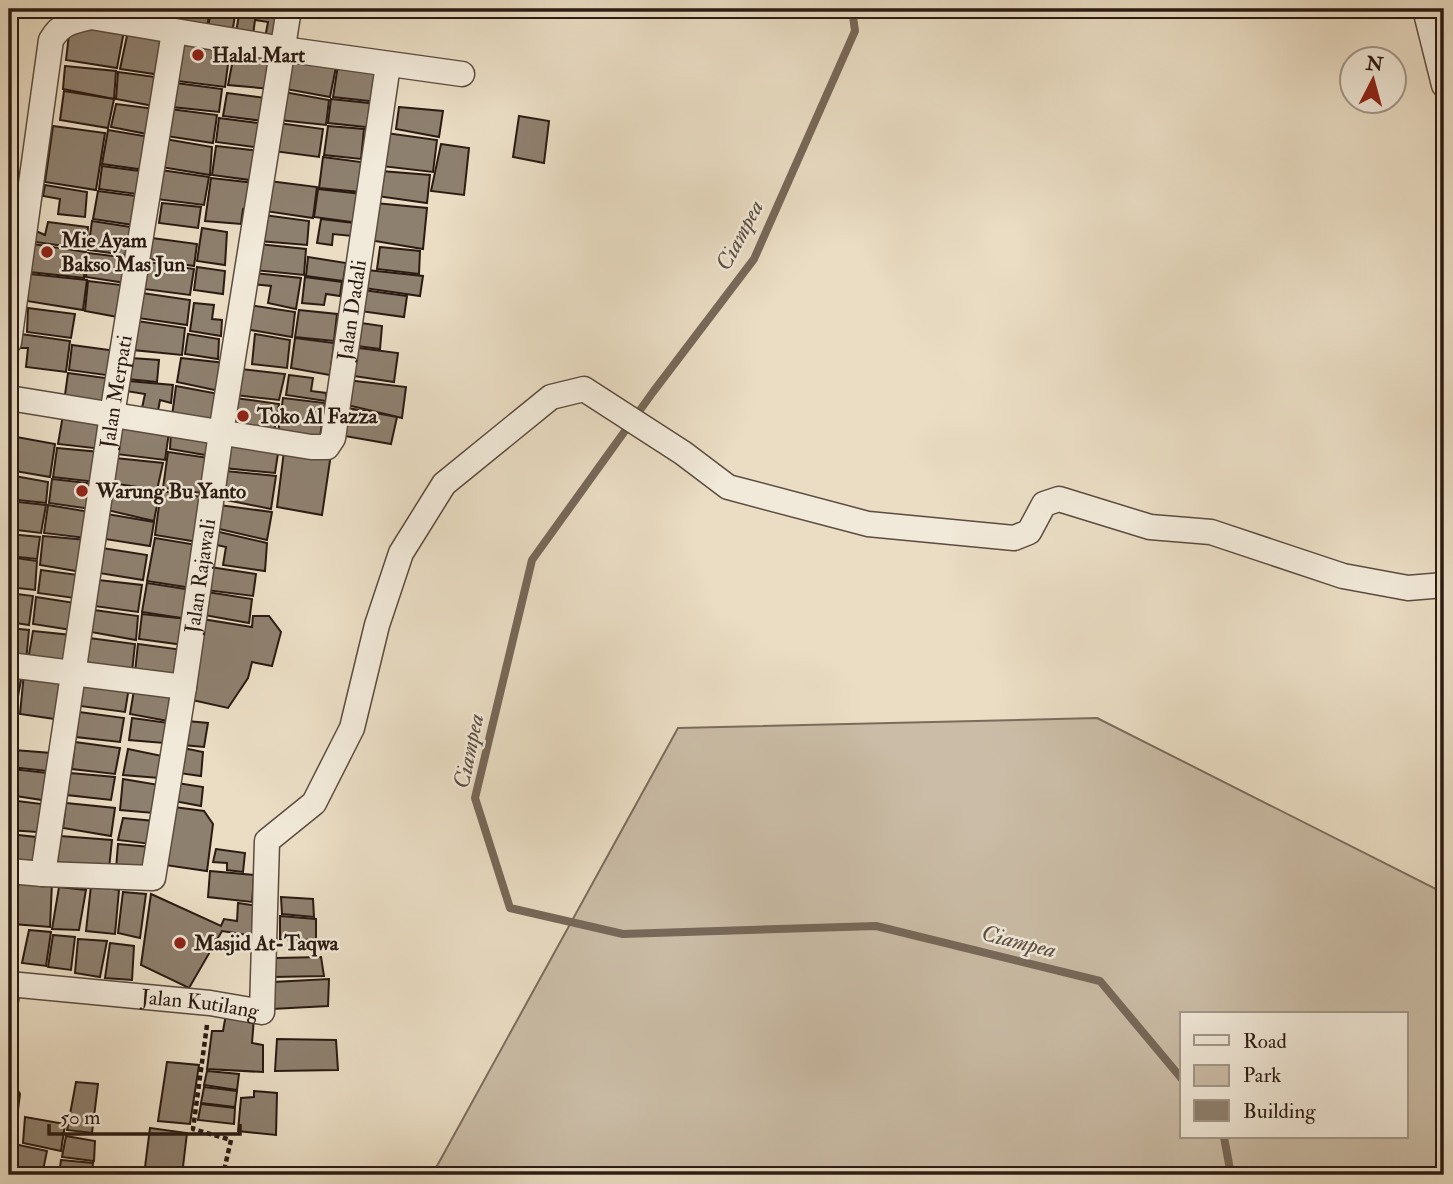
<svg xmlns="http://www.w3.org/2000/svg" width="1453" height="1184" font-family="'IM FELL Double Pica',serif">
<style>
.green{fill:#cabca6;stroke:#7a6c5c;stroke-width:2;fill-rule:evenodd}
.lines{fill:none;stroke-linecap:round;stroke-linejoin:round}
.stream{stroke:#776859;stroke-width:8}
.building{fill:#8e806f;stroke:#2b1b13;stroke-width:2}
.minor-casing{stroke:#5b4c3f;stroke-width:27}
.path{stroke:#2b1b13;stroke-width:4.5;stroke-dasharray:5 3.5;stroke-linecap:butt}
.minor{stroke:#f1e9d9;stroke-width:24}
.poi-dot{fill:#8f2418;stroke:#f1e9d9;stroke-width:2.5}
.labels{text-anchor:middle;stroke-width:5;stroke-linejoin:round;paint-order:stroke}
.poi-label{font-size:21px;font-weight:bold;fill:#2b1b13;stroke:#f1e9d9;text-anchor:start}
.street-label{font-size:21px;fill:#2b1b13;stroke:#f1e9d9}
.water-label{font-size:23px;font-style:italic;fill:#5d4e42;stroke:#f1e9d9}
</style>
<rect width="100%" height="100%" fill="#eaddc4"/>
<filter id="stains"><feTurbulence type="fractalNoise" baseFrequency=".00286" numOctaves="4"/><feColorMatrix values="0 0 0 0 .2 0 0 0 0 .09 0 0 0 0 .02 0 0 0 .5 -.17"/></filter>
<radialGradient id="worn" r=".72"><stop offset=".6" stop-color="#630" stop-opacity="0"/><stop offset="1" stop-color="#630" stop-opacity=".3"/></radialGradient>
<!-- green -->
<path class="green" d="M 1097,718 L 1444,893 L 1444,1175 L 432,1175 L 678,728 ZM 1182,1014 L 1406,1014 L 1406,1137 L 1182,1137 Z"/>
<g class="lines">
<!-- stream -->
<g class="stream">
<polyline points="852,9 855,31 754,259 653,392 532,560 475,798 510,908 623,934 876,926 1100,981 1182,1079"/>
<polyline points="1224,1137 1231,1175"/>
</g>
</g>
<!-- building -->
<g class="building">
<polygon points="144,9 177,9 175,23 142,20"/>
<polygon points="180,9 210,9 207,28 178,24"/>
<polygon points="211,9 236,9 232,34 208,29"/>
<polygon points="240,9 283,9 279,40 265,38 268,22 255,20 253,35 236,32"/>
<polygon points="84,25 124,31 117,68 66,60 69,34"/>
<polygon points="128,31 161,36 159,48 165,51 161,75 120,69"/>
<polygon points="183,43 230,49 225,87 177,81"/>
<polygon points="235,49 276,55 271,89 228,85"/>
<polygon points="291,56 337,62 330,97 286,89"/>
<polygon points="338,65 381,70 378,102 333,97"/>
<polygon points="65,66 116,71 114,99 63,89"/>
<polygon points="118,72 163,78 159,107 116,99"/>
<polygon points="176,83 222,89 219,112 172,107"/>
<polygon points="64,91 114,99 108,128 60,120"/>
<polygon points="284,92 329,100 326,125 279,120"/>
<polygon points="227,93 266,98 263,121 223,116"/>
<polygon points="331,99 378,104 375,128 328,123"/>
<polygon points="116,104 156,109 152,135 111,127"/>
<polygon points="399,107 443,111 439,137 396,129"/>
<polygon points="170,109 217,115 213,143 166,136"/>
<polygon points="519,116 549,121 544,163 513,157"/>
<polygon points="219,118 265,124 262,148 216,142"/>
<polygon points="278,123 323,129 319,157 273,151"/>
<polygon points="53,126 105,133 96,190 45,182"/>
<polygon points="328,126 364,129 361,159 324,155"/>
<polygon points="108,130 150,137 145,170 102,164"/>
<polygon points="386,133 437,140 433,172 381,166"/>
<polygon points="165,139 212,147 210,175 161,167"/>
<polygon points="441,144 469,148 464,195 431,191"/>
<polygon points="216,146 261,151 257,181 212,175"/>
<polygon points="323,157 361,162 360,192 319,188"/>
<polygon points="102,166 147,172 144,195 99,189"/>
<polygon points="161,170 209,177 204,205 156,199"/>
<polygon points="381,171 430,175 427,203 377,196"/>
<polygon points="211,178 255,183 251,211 243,209 241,224 205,221"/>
<polygon points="19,181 19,207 9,205 9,182"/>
<polygon points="269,181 317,187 313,218 265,211"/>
<polygon points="45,185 87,192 85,217 58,214 60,199 43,196"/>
<polygon points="318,189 362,194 359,223 314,217"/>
<polygon points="98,191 144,197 140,226 93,219"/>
<polygon points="162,203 201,207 198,228 159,223"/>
<polygon points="375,203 427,208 423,249 369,240"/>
<polygon points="9,208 20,210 14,243 9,242"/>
<polygon points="264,215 309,221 307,245 259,241"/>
<polygon points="321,219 354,223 352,236 333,234 332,245 317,243"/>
<polygon points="92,221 137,228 133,256 88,250"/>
<polygon points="48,222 88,227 86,249 35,242 36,231 45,235"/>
<polygon points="202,228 227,232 225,265 197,261"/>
<polygon points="152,238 197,244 194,266 149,259"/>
<polygon points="33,244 86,252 84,278 30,272"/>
<polygon points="258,244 306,249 304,275 254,270"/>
<polygon points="380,247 420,251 419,274 377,269"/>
<polygon points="88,253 129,258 126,283 86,277"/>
<polygon points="308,257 346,263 343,281 306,276"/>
<polygon points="148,262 194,269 190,295 144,289"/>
<polygon points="197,267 225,271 223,294 194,290"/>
<polygon points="367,270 423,276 420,296 364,288"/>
<polygon points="254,273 301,278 296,309 268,303 271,286 252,284"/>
<polygon points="30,274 87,280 83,310 27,301"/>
<polygon points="305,277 342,282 340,296 326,294 324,305 302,303"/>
<polygon points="88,281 129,286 123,318 85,311"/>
<polygon points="363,290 407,296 404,317 360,311"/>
<polygon points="142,293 190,300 187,325 138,318"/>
<polygon points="194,303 214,305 212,319 222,320 221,336 190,331"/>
<polygon points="249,305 295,312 292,337 245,329"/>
<polygon points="28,308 75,314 71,338 27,332"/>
<polygon points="299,310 337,314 334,341 295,337"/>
<polygon points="137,321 185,328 182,355 133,350"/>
<polygon points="361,323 382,326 380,349 357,346"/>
<polygon points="21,334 70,341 66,372 26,367 28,348 20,348"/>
<polygon points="188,334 219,339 218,359 185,354"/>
<polygon points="255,334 290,340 287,368 252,364"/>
<polygon points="295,338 334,343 330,375 291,368"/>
<polygon points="72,345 117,351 113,376 69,370"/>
<polygon points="351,347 398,353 394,382 347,375"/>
<polygon points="131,358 159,360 157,382 127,379"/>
<polygon points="181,358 225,363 224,392 177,382"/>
<polygon points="241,369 285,374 279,400 235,395"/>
<polygon points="68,373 113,379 108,408 64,402"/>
<polygon points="289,375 313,378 311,391 326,393 326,401 286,395"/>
<polygon points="347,380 406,387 402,418 343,404"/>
<polygon points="128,381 173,385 171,403 160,400 158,411 142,408 145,394 126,391"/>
<polygon points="176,386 219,394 215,423 172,416"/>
<polygon points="235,398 279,404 274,432 229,426"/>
<polygon points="283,398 325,403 320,437 278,433"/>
<polygon points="343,407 397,417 391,444 339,435"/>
<polygon points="63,415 106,419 102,449 58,444"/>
<polygon points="119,426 169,432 165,460 116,454"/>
<polygon points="171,432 213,436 211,456 170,449"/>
<polygon points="11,436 55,444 50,477 9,470"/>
<polygon points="227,442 279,447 275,473 224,468"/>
<polygon points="57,448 100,452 96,482 53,477"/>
<polygon points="284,451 331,454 322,515 277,507"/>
<polygon points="168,452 209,458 202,493 163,488"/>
<polygon points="115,458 163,463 157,490 111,483"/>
<polygon points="225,471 276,476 271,509 221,499"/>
<polygon points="9,475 48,482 46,503 9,499"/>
<polygon points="52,479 96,484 91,509 49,503"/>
<polygon points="110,487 159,494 154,521 107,510"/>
<polygon points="161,491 202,497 198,542 155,535"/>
<polygon points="9,501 46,505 41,533 9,529"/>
<polygon points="48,505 90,512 86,538 44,533"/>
<polygon points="219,505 272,512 267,540 215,528"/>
<polygon points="107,514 154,522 150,546 105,539"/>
<polygon points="215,531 267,543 265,571 223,565 226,547 212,544"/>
<polygon points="9,534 40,537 37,559 9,556"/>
<polygon points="43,536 87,540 82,572 40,565"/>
<polygon points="155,538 197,545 192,588 147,581"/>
<polygon points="102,548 147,555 143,580 99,573"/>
<polygon points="9,557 37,561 35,590 9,587"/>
<polygon points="210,567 256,574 253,596 206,590"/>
<polygon points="41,570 78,575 74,598 38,593"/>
<polygon points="98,580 142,585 138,612 94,606"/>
<polygon points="147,583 192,590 188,619 142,612"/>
<polygon points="207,592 252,599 249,623 204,615"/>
<polygon points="9,593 33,596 29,625 9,622"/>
<polygon points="36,597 75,603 72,630 33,624"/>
<polygon points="94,610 138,616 136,640 91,632"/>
<polygon points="142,614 187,619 184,645 139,639"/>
<polygon points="253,616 269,616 281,632 272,666 252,662 248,678 228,708 192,700 202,619 252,627"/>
<polygon points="9,628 29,630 26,662 9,659"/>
<polygon points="33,631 71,635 66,664 28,660"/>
<polygon points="89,638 135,644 132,672 84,665"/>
<polygon points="138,644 183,650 179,677 135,672"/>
<polygon points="24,673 62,676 55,719 20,714"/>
<polygon points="9,674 22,675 15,712 9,711"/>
<polygon points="83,681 129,687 125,712 80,706"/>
<polygon points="134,690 170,695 168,721 130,714"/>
<polygon points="79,712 124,718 120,742 76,737"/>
<polygon points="9,714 15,715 11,734 9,733"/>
<polygon points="132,718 169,723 164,743 129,740"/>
<polygon points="187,721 208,723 204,747 183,745"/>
<polygon points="75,742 120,748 115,774 72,769"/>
<polygon points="183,748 203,752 201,776 179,773"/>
<polygon points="128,749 162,756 159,778 123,775"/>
<polygon points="14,750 51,753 47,771 11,767"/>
<polygon points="12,769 48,773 42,800 9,795"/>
<polygon points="70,773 115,777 111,800 67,795"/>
<polygon points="123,779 159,785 154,813 120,810"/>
<polygon points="177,783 203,787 201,806 174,801"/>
<polygon points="9,800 42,804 37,832 9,830"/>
<polygon points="66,803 115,808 111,836 63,828"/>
<polygon points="174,807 204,811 213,824 207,871 165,865"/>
<polygon points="123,818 154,821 151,844 118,840"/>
<polygon points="9,834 36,837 33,863 9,862"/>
<polygon points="60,836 112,840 109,869 55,864"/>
<polygon points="118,844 150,847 145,872 116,869"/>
<polygon points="216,849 245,853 243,872 227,870 227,863 213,862"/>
<polygon points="210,871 254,875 252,902 208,897"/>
<polygon points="19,880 52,883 50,927 13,924"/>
<polygon points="91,886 119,890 115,934 86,931"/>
<polygon points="59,887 86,890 79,930 52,929"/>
<polygon points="123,892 146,894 140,938 118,933"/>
<polygon points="151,894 221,926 224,919 237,921 238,903 257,906 255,936 222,931 189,988 141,965"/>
<polygon points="281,897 313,899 314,917 282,914"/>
<polygon points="280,916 316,919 316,940 280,939"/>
<polygon points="29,930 51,932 46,966 22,963"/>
<polygon points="53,935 75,937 71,970 48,967"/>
<polygon points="78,939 107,941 100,977 75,973"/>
<polygon points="110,943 134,946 132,980 105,978"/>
<polygon points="321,957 324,976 274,977 276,958"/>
<polygon points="329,979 328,1006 272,1009 273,982"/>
<polygon points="9,994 19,996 13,1041 9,1040"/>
<polygon points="226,1014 254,1018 252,1043 263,1045 263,1072 207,1069 212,1031 223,1031"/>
<polygon points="277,1039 336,1040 338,1070 275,1071"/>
<polygon points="167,1062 199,1065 190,1124 158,1121"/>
<polygon points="207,1071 239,1074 237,1090 204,1085"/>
<polygon points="12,1080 20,1094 17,1118 9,1117 9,1082"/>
<polygon points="76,1082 98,1084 92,1133 67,1130"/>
<polygon points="204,1087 237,1091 235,1107 201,1103"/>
<polygon points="254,1091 277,1093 276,1135 238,1131 241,1098 254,1097"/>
<polygon points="201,1104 235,1108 234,1124 198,1120"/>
<polygon points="25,1117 65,1124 61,1151 23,1143"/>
<polygon points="9,1122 15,1122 10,1159 9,1159"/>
<polygon points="150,1128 187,1133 182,1175 144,1175"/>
<polygon points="66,1136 95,1141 94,1161 62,1157"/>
<polygon points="14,1144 47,1151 42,1175 9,1175"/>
<polygon points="61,1160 93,1163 92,1175 59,1175"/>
</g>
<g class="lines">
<defs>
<g id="minor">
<polyline points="1425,9 1444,85"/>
<path d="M 9,342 L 51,40 C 61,23 73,21 91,17 L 283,49 L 462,74"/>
<path id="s1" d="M 9,398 L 311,447 L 327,447 L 333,438 L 388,65"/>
<polyline points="9,665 184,687"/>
<path id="s2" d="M 9,871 L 43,874 L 153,878 L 184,687 L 221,433 L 289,9"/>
<path id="s3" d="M 43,874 L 112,415 L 174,32"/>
<path id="s4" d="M 9,984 L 210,1003 L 262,1012 L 267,841 L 314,803 L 352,728 L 377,625 L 401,553 L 444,484 L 551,397 L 584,389 L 683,453 L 728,487 L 868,524 L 1014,538 L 1029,532 L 1044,504 L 1059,499 L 1150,527 L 1211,532 L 1343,576 L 1408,588 L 1444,585"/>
</g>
</defs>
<!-- minor casing -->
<use href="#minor" class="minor-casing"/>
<!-- path -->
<polyline class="path" points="207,1025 193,1129 231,1140 223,1175"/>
<!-- minor -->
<use href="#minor" class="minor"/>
</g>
<!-- markers -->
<g class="poi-dot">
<circle cx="198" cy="55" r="7"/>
<circle cx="47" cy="252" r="7"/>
<circle cx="243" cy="416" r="7"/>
<circle cx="82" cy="491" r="7"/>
<circle cx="180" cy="943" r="7"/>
</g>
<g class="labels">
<!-- poi labels -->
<g class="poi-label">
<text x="212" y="62">Halal Mart</text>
<text x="61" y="247">Mie Ayam<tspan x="61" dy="24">Bakso Mas Jun</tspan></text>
<text x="257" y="423">Toko Al Fazza</text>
<text x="96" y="498">Warung Bu Yanto</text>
<text x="194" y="950">Masjid At-Taqwa</text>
</g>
<!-- street labels -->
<g class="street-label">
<text dy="7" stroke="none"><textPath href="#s1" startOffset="462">Jalan Dadali</textPath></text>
<text dy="7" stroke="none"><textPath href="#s3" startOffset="488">Jalan Merpati</textPath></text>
<text dy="7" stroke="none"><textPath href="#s2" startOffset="450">Jalan Rajawali</textPath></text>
<text dy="7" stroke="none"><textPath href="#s4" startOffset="192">Jalan Kutilang</textPath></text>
</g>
<!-- water labels -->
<g class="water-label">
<text transform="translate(739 235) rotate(-62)" y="8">Ciampea</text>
<text transform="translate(468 751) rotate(-78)" y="8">Ciampea</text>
<text transform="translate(1019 941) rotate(14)" y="8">Ciampea</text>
</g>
</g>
<!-- margin -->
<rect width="1453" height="1184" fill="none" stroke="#eaddc4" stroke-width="35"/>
<rect x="10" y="10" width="1432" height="1163" fill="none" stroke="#2b1b13" stroke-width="3.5"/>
<rect x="18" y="18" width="1418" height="1149" fill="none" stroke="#2b1b13" stroke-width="2"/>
<!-- legend -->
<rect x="1180" y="1012" width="228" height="126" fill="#f1e9d9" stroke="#a2978a" stroke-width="2"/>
<rect x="1194" y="1035" width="35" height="10" fill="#f1e9d9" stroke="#a2978a" stroke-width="2"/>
<text x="1243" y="1048" font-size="21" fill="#2b1b13">Road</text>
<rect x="1194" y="1065" width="35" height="21" fill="#cabca6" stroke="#a2978a" stroke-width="2"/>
<text x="1243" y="1082" font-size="21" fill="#2b1b13">Park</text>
<rect x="1194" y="1100" width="35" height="21" fill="#8e806f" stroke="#a2978a" stroke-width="2"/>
<text x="1243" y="1118" font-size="21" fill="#2b1b13">Building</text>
<!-- north arrow -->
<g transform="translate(1373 80) rotate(6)"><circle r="33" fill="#f1e9d9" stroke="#a2978a" stroke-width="2"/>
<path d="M0-5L12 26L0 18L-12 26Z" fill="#8f2418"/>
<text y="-10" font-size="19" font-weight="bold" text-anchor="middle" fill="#2b1b13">N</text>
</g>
<!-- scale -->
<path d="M49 1124v10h191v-10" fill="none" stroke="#2b1b13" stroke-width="3.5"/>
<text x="60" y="1124" font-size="21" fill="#2b1b13" stroke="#f1e9d9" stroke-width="5" paint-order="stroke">50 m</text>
<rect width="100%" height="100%" filter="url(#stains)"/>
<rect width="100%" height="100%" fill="url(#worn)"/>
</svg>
